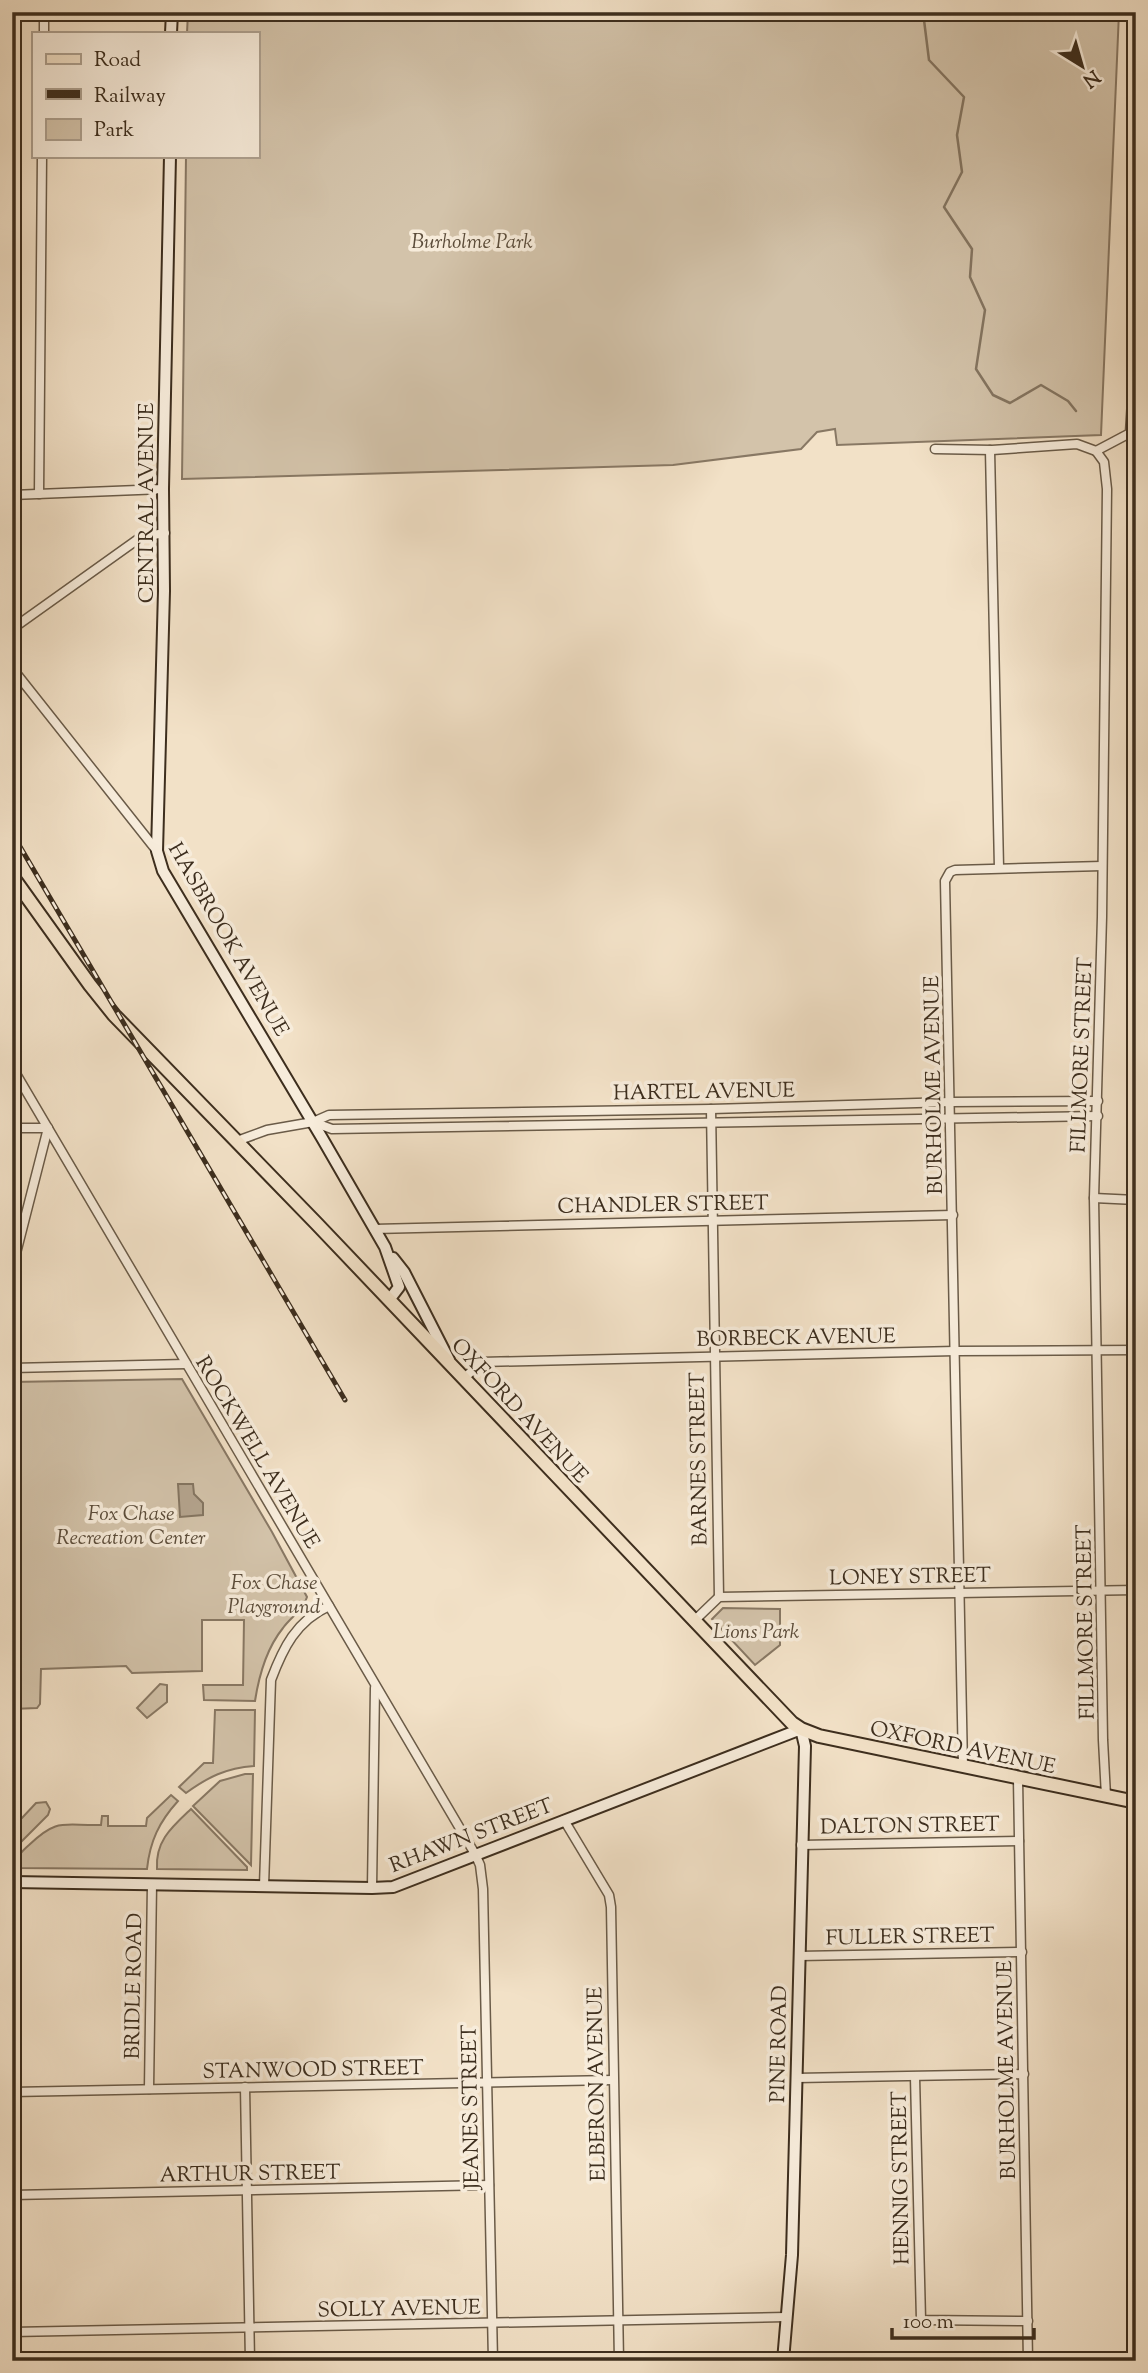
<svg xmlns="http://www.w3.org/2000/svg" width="1148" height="2373" font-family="'Sorts Mill Goudy',serif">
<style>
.green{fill:#d3c3aa;stroke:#887864;stroke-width:2}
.water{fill:#b4a48e;stroke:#847561;stroke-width:2}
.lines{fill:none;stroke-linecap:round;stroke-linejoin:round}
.stream{stroke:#847561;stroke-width:2.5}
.street-casing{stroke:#6a5b48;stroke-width:11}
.secondary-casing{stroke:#3d2e1e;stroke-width:14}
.primary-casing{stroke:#3d2e1e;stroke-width:16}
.street{stroke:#f7ecdb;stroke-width:8}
.secondary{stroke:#f7ecdb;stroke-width:10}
.primary{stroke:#f2e1c7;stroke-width:12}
.rail-casing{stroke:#3d2e1e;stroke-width:5}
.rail{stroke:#f7ecdb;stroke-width:2.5;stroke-dasharray:8;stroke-linecap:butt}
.labels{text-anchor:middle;stroke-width:7;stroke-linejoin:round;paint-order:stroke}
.park-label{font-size:21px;font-style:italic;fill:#5b4c3a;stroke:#f7ecdb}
.street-label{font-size:21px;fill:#3d2e1e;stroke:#f7ecdb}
</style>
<rect width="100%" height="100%" fill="#f2e1c7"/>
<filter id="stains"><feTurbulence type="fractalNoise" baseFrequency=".00286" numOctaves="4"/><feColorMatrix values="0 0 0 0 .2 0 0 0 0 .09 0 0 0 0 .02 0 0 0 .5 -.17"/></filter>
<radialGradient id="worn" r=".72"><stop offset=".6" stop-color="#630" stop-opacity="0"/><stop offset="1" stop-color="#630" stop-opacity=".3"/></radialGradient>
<!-- green -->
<g class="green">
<polygon points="188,12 1119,12 1101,435 837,445 835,429 817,432 801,449 673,465 182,479 186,156 257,156 257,33 187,33"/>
<path d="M 182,1379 L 272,1532 L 307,1597 C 304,1609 290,1618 283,1628 C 266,1649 259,1675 255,1701 L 204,1700 L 203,1685 L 243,1685 L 244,1620 L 202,1620 L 202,1671 L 132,1673 L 126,1666 L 41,1669 L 40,1704 L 37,1708 L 12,1709 L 12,1382 Z"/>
<polygon points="723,1608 780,1609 780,1645 755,1665 712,1619"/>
<polygon points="160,1684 167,1685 167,1702 147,1718 137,1708"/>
<path d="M 215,1710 L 255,1710 L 254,1766 C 226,1768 208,1777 186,1793 L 179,1787 L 204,1763 L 213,1763 Z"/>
<polygon points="245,1774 253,1774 251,1865 193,1806 220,1781"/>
<path d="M 171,1795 L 178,1801 C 159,1822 150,1841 147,1869 L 16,1868 C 15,1858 22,1851 29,1845 C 58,1817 64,1826 101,1825 L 102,1816 L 108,1816 L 108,1826 L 146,1826 L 147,1818 Z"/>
<polygon points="46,1802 50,1809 48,1815 12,1851 12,1818 22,1818 36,1803"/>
<path d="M 191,1809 L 247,1867 L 247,1870 L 157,1869 C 155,1841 172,1827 191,1809 Z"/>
</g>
<!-- water -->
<polygon class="water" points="178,1484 193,1484 194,1494 203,1503 203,1515 180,1517"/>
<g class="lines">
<!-- stream -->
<g class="stream">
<polyline points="923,12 929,60 964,97 957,135 962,172 944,207 972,249 970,277 985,310 976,369 993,395 1010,403 1041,385 1068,401 1076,411"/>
<polyline points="1134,494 1136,495"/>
</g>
<defs>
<g id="street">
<polyline points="44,33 44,12"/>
<polyline points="935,449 992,450 1077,444 1096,451"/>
<polyline points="990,450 999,868"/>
<polyline points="39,494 42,156"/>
<polyline points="12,495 163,489"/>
<polyline points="12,629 141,537 165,533"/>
<polyline points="12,668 157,851"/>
<polyline points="12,1067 475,1854 480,1865 483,1889 493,2361"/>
<polyline points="711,1109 719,1597"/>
<polyline points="313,1122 332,1129 1098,1116"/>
<polyline points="12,1128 48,1128 12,1269"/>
<polyline points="237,1141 267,1130 313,1122 329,1115 711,1109 951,1102 1098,1101"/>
<polyline points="1094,1198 1136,1200"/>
<polyline points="374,1229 953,1215"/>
<polyline points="12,1368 186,1364"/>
<polyline points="463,1379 482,1362 955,1351 1136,1350"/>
<polyline points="694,1621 719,1597 1136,1590"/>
<polyline points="963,1767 945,881 950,872 955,870 1102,866"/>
<polyline points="1018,1779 1028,2361"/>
<polyline points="1106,1796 1103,1740 1094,1198 1102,917 1107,489 1104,462 1096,451 1130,433 1136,336"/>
<polyline points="564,1820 609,1895 611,1907 619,2361"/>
<polyline points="801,1845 1019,1841"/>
<path d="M 264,1886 L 271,1680 C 283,1648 296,1621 329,1606"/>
<polyline points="372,1888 375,1688"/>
<polyline points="799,1956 1022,1952"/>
<polyline points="915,2077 921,2320 1028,2321"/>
<polyline points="796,2078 1024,2074"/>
<polyline points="245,2087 250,2361"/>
<polyline points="149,2089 152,1884"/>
<polyline points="12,2092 613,2080"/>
<polyline points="12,2195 489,2185"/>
<polyline points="12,2332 786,2317"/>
</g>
<g id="secondary">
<polyline points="171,33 172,12"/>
<polyline points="170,156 163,489 164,591 157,851 163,871 322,1138 385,1247 399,1287 389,1300"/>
<polyline points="393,1258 404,1272 449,1360"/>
<polyline points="12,1882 372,1888 393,1887 801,1729 805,1746 792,2255 783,2361"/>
</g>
<polyline id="primary" points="12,876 90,985 114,1015 316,1223 792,1723 801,1729 819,1736 1136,1802"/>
</defs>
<!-- street casing -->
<use href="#street" class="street-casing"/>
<!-- secondary casing -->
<use href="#secondary" class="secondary-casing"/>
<!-- primary casing -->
<use href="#primary" class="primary-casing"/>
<!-- street -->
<use href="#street" class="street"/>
<!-- secondary -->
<use href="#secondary" class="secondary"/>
<!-- primary -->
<use href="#primary" class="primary"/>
<defs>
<polyline id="rail" points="12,833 345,1400"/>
</defs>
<!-- rail casing -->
<use href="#rail" class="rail-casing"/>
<!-- rail -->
<use href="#rail" class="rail"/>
</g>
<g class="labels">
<!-- park labels -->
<g class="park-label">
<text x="472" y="248">Burholme Park</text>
<text x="131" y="1520">Fox Chase<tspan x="131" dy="24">Recreation Center</tspan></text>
<text x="274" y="1589">Fox Chase<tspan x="274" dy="24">Playground</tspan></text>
<text x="756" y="1638">Lions Park</text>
</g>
<!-- street labels -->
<g class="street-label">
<text transform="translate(146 503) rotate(-90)" y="7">CENTRAL AVENUE</text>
<text transform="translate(229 939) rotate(60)" y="7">HASBROOK AVENUE</text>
<text transform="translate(1081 1055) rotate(-88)" y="7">FILLMORE STREET</text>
<text transform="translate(933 1085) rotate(-91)" y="7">BURHOLME AVENUE</text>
<text transform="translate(704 1091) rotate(-1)" y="7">HARTEL AVENUE</text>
<text transform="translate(663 1204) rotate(-1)" y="7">CHANDLER STREET</text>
<text transform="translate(796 1337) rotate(-1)" y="7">BORBECK AVENUE</text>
<text transform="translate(520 1410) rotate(47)" y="7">OXFORD AVENUE</text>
<text transform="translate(258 1452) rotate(59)" y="7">ROCKWELL AVENUE</text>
<text transform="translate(698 1459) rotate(-91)" y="7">BARNES STREET</text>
<text transform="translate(910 1576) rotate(-1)" y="7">LONEY STREET</text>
<text transform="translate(1085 1622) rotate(-91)" y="7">FILLMORE STREET</text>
<text transform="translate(963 1747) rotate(12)" y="7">OXFORD AVENUE</text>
<text transform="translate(910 1825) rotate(-1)" y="7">DALTON STREET</text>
<text transform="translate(471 1835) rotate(-21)" y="7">RHAWN STREET</text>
<text transform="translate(910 1936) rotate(-1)" y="7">FULLER STREET</text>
<text transform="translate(133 1986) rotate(-89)" y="7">BRIDLE ROAD</text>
<text transform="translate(778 2044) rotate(-89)" y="7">PINE ROAD</text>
<text transform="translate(313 2069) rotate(-1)" y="7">STANWOOD STREET</text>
<text transform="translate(1006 2070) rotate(-91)" y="7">BURHOLME AVENUE</text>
<text transform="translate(596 2084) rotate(-91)" y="7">ELBERON AVENUE</text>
<text transform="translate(470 2107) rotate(-91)" y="7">JEANES STREET</text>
<text transform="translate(250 2173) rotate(-1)" y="7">ARTHUR STREET</text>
<text transform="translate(900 2178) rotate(-91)" y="7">HENNIG STREET</text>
<text transform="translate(399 2308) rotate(-1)" y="7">SOLLY AVENUE</text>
</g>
</g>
<!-- margin -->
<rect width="1148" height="2373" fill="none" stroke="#f2e1c7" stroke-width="42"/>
<rect x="14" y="14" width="1120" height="2345" fill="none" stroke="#3d2e1e" stroke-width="3.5"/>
<rect x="21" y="21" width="1106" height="2331" fill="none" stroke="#3d2e1e" stroke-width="2"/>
<!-- legend -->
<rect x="32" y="32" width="228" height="126" fill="#f7ecdb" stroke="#ada08f" stroke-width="2"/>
<rect x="46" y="54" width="35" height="10" fill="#f2e1c7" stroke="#ada08f" stroke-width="2"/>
<text x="94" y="66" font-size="21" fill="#3d2e1e">Road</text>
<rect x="46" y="89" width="35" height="10" fill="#3d2e1e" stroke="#ada08f" stroke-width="2"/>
<text x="94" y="102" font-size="21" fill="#3d2e1e">Railway</text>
<rect x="46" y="119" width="35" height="21" fill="#d3c3aa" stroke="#ada08f" stroke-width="2"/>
<text x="94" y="136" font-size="21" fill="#3d2e1e">Park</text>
<!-- north arrow -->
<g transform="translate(1082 66) rotate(143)" stroke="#f7ecdb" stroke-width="5" paint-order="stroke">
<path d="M0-5L12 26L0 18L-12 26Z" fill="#3d2e1e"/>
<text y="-10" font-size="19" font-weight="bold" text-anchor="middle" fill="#3d2e1e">N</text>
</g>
<!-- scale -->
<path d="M892 2328v10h142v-10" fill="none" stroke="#3d2e1e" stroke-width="3.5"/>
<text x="903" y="2328" font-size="21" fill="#3d2e1e" stroke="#f7ecdb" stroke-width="5" paint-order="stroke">100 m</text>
<rect width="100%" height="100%" filter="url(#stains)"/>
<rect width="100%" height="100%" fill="url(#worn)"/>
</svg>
